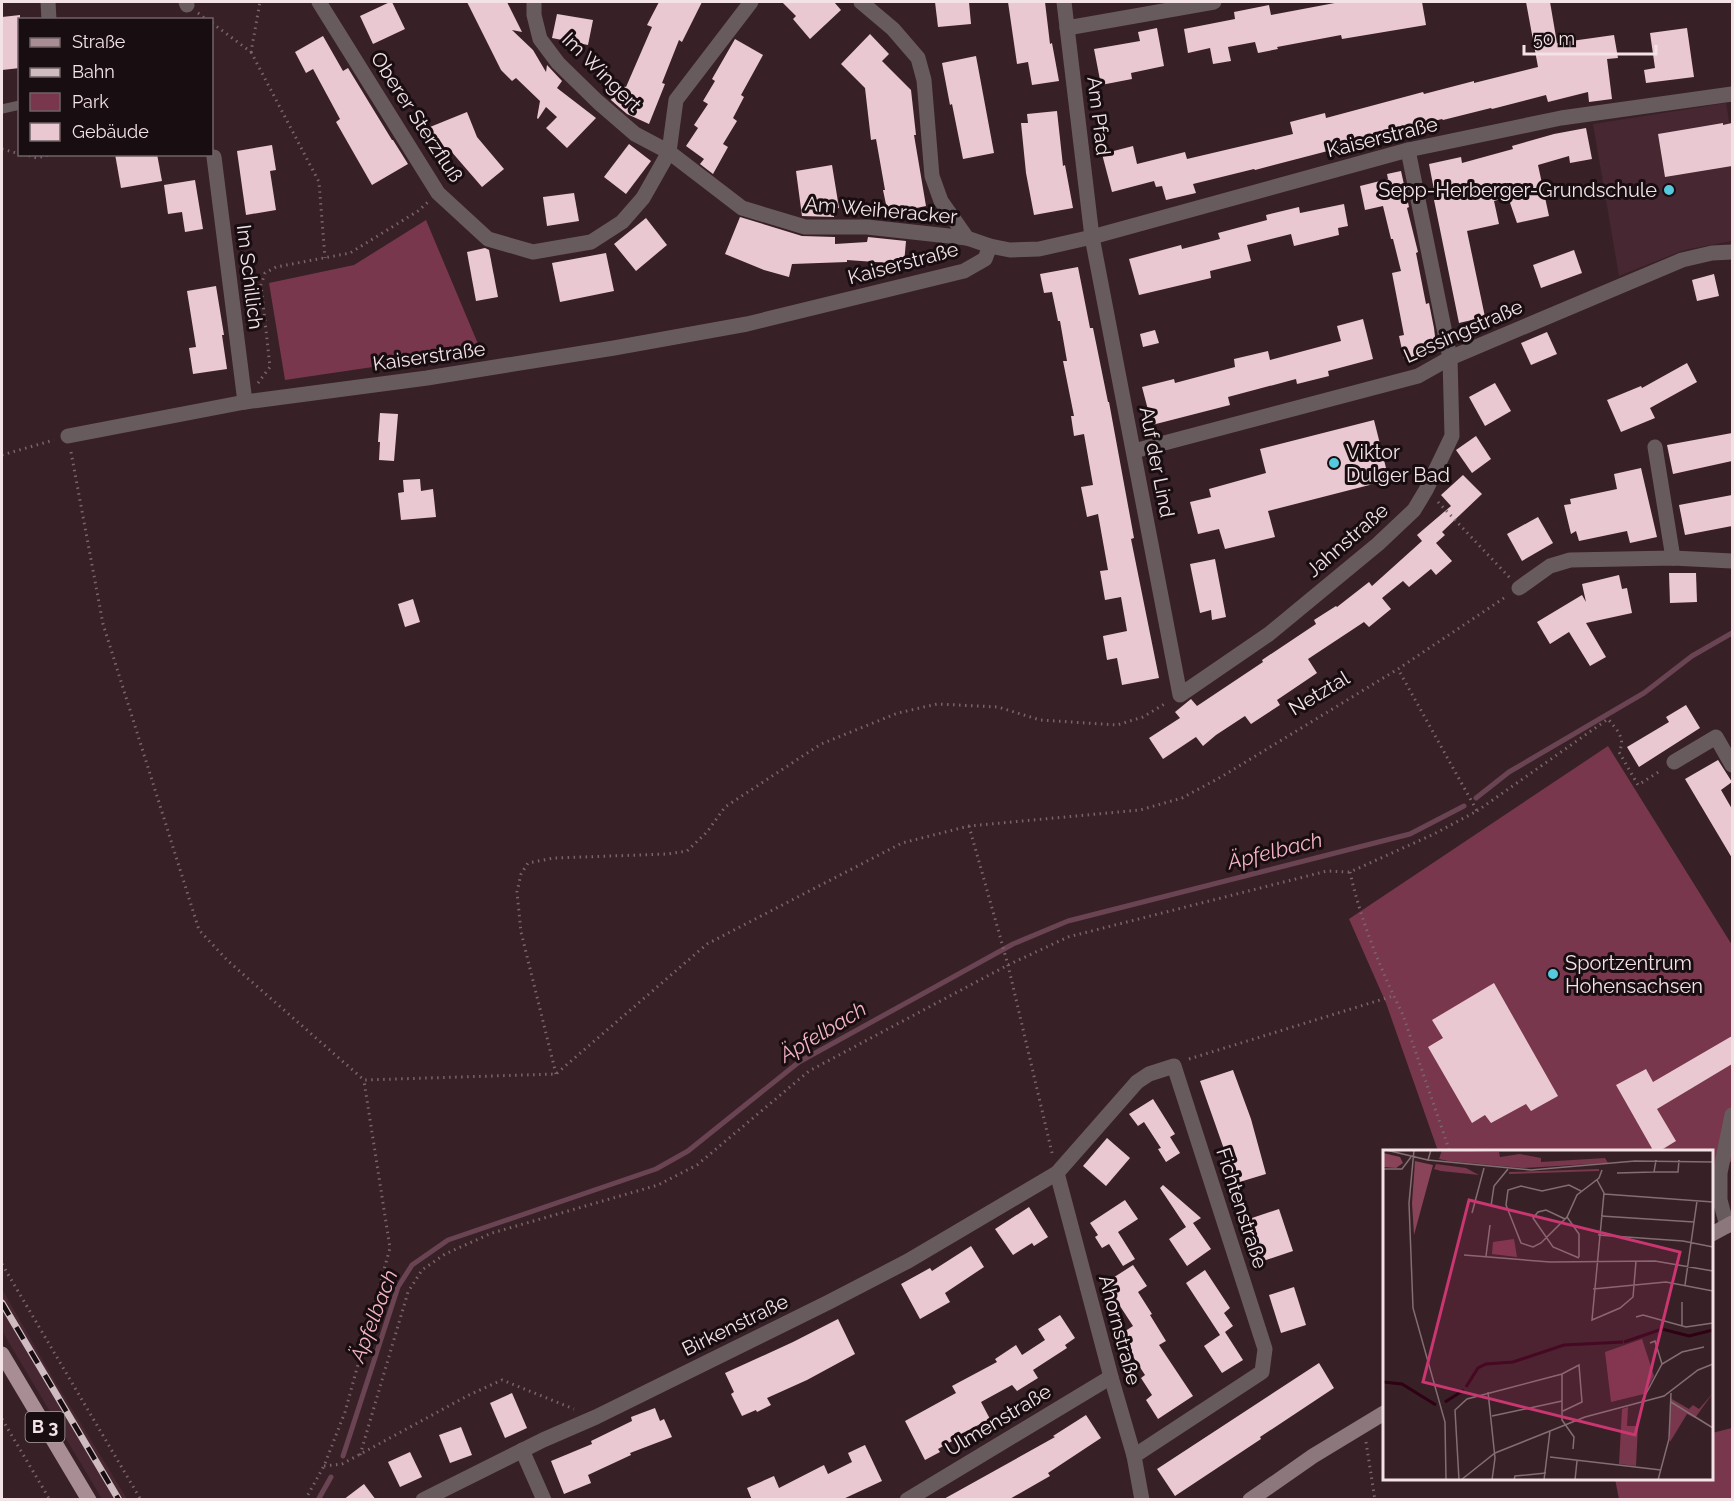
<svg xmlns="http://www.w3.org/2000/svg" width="1734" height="1501" font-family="Raleway,sans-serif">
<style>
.built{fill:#472731}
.green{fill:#78374c}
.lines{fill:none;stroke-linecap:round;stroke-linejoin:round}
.stream{stroke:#6a4453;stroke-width:5}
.building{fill:#eac8d1}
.path{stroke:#7a656b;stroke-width:3;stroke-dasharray:1.5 4.5;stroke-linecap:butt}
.lane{stroke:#685b5e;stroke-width:9}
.street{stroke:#685b5e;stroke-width:15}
.secondary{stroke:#8c777d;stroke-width:15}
.primary{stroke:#a88d94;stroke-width:15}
.rail-casing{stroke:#cebcc1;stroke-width:7}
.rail{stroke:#180d10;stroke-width:4.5;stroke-dasharray:14;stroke-linecap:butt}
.poi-dot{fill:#55cade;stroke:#180d10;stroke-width:2}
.labels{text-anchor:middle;stroke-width:6;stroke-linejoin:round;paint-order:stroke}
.shield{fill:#180d10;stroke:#b1a2a6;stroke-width:1.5}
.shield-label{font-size:18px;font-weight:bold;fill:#f3e2e6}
.street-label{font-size:20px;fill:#f3e2e6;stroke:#180d10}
.poi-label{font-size:20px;fill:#f3e2e6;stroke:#180d10;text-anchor:start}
.water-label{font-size:21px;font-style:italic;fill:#f3b4c5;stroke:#180d10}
.inset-river{fill:none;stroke:#2f0114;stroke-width:3}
.inset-road{fill:none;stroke:#836e73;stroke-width:1.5}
.view{fill:#c93670;fill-opacity:0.15;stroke:#c93670;stroke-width:3}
.inset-edge{fill:none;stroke:#f3e2e6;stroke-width:3}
</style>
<rect width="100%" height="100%" fill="#382027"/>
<!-- built -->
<g class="built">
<polygon points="1726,103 1732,139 1732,241 1684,250 1619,276 1593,124"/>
<polygon points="2,1289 53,1378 127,1499 102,1499 2,1331"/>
</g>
<!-- green -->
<g class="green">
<polygon points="426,220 481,351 285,380 269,283 354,265"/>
<polygon points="1608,746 1732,945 1732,1157 1731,1162 1712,1165 1712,1152 1438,1151 1386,1003 1349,919"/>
<polygon points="1732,1428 1732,1499 1619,1499 1615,1479 1712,1478 1712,1433"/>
</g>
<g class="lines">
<!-- stream -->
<g class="stream">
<polyline points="1476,798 1509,772 1644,693 1692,656 1732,633"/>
<polyline points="343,1456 398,1287 412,1265 448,1240 656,1169 688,1151 799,1062 1013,944 1068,921 1410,834 1464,806"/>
<polyline points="318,1500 331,1477"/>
</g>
</g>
<!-- building -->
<g class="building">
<polygon points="390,2 392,2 405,29 373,44 360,16"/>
<polygon points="467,2 507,2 522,32 512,30 533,50 546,72 547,65 562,81 557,88 596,118 567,148 546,128 557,117 546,107 538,119 537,118 540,101 516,78 512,81 501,70"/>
<polygon points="659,2 702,2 682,42 679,40 662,83 665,84 649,124 627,114 611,100 618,84 626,87 652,27 647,25"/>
<polygon points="782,2 834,2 841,10 810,39 793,19 796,16"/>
<polygon points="935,2 969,2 971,24 938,27"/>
<polygon points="1008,2 1045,2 1050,44 1052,43 1059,81 1032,85 1028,62 1017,64"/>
<polygon points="1340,2 1422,2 1426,25 1342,39 1341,35 1277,47 1278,49 1258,53 1255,42 1228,47 1231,61 1213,64 1210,48 1188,53 1184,29 1235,19 1234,12 1269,5 1271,15"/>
<polygon points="1526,2 1550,2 1557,43 1614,35 1618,58 1607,59 1612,99 1589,102 1588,92 1548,102 1546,95 1492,109 1491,108 1443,120 1442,119 1381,134 1382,140 1347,149 1347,146 1255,170 1254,169 1193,184 1196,193 1166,200 1162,186 1156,187 1154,181 1112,192 1102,154 1133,146 1137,164 1185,152 1187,159 1293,134 1290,122 1325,113 1326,118 1423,92 1424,94 1474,81 1474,83 1538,67"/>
<polygon points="557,14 593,20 588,45 552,38"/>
<polygon points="20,15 20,68 2,70 2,17"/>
<polygon points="1157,28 1164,66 1131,73 1132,79 1101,85 1094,49 1140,41 1138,32"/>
<polygon points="1687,28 1694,77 1646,83 1644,70 1655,68 1650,33"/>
<polygon points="870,34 889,54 882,61 911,90 916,135 914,135 926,206 888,214 883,190 885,190 876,139 871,140 865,88 841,64"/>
<polygon points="323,36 343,71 348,68 392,140 393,140 408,164 372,185 336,122 340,119 313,69 306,73 295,52"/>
<polygon points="735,39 763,55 741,95 744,97 733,118 737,121 723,144 728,147 713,174 700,164 704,159 686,146 698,128 694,125 708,104 703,101 715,81 712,79"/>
<polygon points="976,56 994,153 963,159 952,104 950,105 942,63"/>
<polygon points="1057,111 1063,166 1065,165 1073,208 1034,215 1026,173 1021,123 1028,123 1027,114"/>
<polygon points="467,112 477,137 504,169 482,187 450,150 441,154 430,127"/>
<polygon points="1723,123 1723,125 1732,123 1732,166 1665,177 1658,134"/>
<polygon points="1586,128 1592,159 1570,163 1569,156 1538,165 1549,216 1517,223 1508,197 1494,201 1499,224 1467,231 1485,317 1459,323 1434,200 1436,200 1429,164 1461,157 1462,163 1513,149 1512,146 1554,134"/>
<polygon points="629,144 651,161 626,194 604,177"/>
<polygon points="272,145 276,170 270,171 276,210 246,215 237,151"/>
<polygon points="115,154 157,154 162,181 121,188"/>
<polygon points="832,165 839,208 834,209 834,217 802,216 796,171"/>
<polygon points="1401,171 1409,207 1407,208 1418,252 1416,253 1426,304 1429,303 1434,328 1437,353 1404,359 1399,336 1404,335 1392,273 1401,271 1393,239 1391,239 1383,206 1365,210 1360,186 1388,179 1387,174"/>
<polygon points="195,180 203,229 185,232 182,212 168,214 164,185"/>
<polygon points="574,193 579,221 547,226 543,197"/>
<polygon points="1344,204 1348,226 1338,228 1339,235 1294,246 1291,234 1247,245 1251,261 1210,271 1211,278 1139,295 1129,259 1181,245 1182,249 1220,239 1218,233 1267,220 1266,215 1299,207 1300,213"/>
<polygon points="740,217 802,236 835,237 835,244 867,242 868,237 906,241 904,264 847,260 847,262 792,264 789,277 764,270 725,254"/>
<polygon points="646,218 667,245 636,271 614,244"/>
<polygon points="485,248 489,250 498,297 476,301 467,252"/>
<polygon points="1574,250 1582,273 1541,288 1533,265"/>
<polygon points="606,253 614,291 560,302 552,263"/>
<polygon points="1078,267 1090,328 1093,328 1108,402 1109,402 1134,538 1131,539 1159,678 1122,685 1117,658 1107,660 1103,636 1127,631 1121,597 1105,600 1100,571 1108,570 1098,514 1087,517 1081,487 1093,485 1084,434 1074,436 1071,416 1074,416 1063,361 1067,361 1060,321 1058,321 1052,292 1044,293 1040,274"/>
<polygon points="1714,274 1719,296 1697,301 1692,280"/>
<polygon points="216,286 224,335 222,335 227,369 193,374 189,348 196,347 187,291"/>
<polygon points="1363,319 1373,359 1328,371 1329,376 1297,384 1296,379 1228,397 1230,405 1152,425 1142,387 1174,379 1175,383 1235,367 1234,359 1268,351 1270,360 1341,341 1337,326"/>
<polygon points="1155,330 1159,343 1143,347 1140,334"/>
<polygon points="1547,332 1557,354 1531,365 1521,343"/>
<polygon points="1687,363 1697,382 1650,408 1655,418 1621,432 1607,400 1641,386 1642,388"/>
<polygon points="1495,383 1511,411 1485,426 1469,397"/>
<polygon points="380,413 398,414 394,461 379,460 380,442 378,442"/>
<polygon points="1374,420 1389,480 1268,511 1275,537 1225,549 1219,529 1198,534 1190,502 1211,497 1209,489 1266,473 1260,449"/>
<polygon points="1732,433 1732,461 1673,474 1667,445"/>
<polygon points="1476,436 1491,459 1472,473 1456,450"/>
<polygon points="1641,468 1657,537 1630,543 1627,531 1579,541 1576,531 1571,534 1564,505 1571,504 1570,499 1617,489 1614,474"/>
<polygon points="1463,475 1482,494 1442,532 1445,535 1436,543 1452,561 1436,575 1431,569 1409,587 1403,581 1382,598 1391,609 1369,627 1364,622 1308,659 1317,673 1277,700 1280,705 1251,724 1245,716 1216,735 1203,746 1196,737 1163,759 1149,738 1180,718 1175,712 1191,699 1197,706 1263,662 1262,660 1316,624 1314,620 1336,606 1337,607 1369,582 1372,586 1422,541 1417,535 1451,506 1441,495"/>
<polygon points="420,479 421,491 433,489 436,517 401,520 398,493 404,492 403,480"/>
<polygon points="1732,495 1732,526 1685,535 1679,505"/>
<polygon points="1538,517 1553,543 1522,561 1507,534"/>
<polygon points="1215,559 1226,617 1212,620 1211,610 1200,613 1190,564"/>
<polygon points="1669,573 1696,573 1697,602 1670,603"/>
<polygon points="1619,575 1622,589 1627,588 1632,613 1586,623 1606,657 1590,666 1569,632 1550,644 1537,622 1582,595 1586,602 1582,584"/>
<polygon points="413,599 420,622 405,627 398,604"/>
<polygon points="1686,705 1700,728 1639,767 1627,747 1669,722 1666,717"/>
<polygon points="1718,760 1732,782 1721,790 1732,809 1732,858 1685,779"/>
<polygon points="1494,983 1558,1096 1531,1111 1526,1104 1491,1123 1485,1115 1472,1123 1428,1047 1443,1038 1432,1020"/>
<polygon points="1732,1036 1732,1064 1657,1109 1676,1141 1658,1152 1654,1152 1616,1085 1646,1069 1653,1082"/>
<polygon points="1233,1070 1251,1119 1266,1174 1233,1184 1225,1152 1200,1081"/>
<polygon points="1153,1099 1175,1134 1170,1137 1180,1153 1166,1162 1158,1149 1161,1148 1144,1122 1138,1126 1129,1114"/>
<polygon points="1107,1138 1130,1158 1106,1186 1083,1166"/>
<polygon points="1163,1185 1201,1218 1193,1223 1211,1249 1187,1266 1169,1239 1186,1227 1160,1188"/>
<polygon points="1125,1200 1138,1219 1118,1232 1135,1259 1123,1266 1109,1244 1102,1248 1095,1237 1098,1235 1090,1223"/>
<polygon points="1029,1207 1048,1237 1034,1246 1032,1243 1013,1255 995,1229"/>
<polygon points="1279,1209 1293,1251 1260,1262 1246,1220"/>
<polygon points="971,1246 984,1267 945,1293 950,1302 920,1319 901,1284 930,1268 932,1271"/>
<polygon points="1133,1265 1147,1286 1138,1292 1152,1314 1150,1315 1166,1341 1159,1345 1193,1396 1158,1419 1146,1400 1152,1395 1141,1378 1145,1375 1119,1335 1133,1326 1105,1283"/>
<polygon points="1205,1270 1230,1308 1224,1313 1233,1326 1225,1332 1243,1360 1222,1373 1204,1346 1220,1335 1186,1283"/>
<polygon points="1294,1287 1306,1325 1281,1333 1269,1295"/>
<polygon points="1060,1315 1075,1338 1065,1345 1067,1348 1033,1370 1038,1378 1017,1391 1012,1385 981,1402 990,1419 953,1438 954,1440 938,1449 940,1452 925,1460 905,1421 956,1393 952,1386 997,1362 995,1359 1016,1345 1022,1355 1045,1340 1038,1329"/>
<polygon points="838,1319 855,1354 807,1380 767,1398 771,1405 757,1412 756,1410 742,1416 731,1394 734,1392 725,1373 793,1342"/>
<polygon points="1319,1363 1334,1388 1260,1437 1261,1439 1175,1496 1157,1469"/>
<polygon points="512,1393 527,1428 505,1438 490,1403"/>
<polygon points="655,1408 660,1421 664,1419 672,1437 630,1453 631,1455 588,1475 591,1483 564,1494 551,1461 592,1444 591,1441 632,1421 631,1417"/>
<polygon points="1086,1415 1101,1438 1048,1473 1050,1476 1008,1500 942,1500 1055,1437 1053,1436"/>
<polygon points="461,1427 472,1455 450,1463 439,1435"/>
<polygon points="865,1445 882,1481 841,1500 752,1500 747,1488 774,1476 779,1488 824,1465 828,1474 852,1462 848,1453"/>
<polygon points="410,1452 422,1477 400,1487 388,1462"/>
<polygon points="364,1484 376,1500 343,1500"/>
</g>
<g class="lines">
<!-- path -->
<g class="path">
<polyline points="198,13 207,20"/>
<polyline points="212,23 251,52 260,2"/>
<polyline points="251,52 319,182 325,258"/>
<polyline points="2,149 20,154"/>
<polyline points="23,154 37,158 53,154"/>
<polyline points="258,383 270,367 261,285 265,273 276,267 350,253 418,211 428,202"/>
<polyline points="71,452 103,624 199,930 228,961 364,1080 556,1074 707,944 902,843 969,826 1140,810 1182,798 1221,777 1398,669 1507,596"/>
<polyline points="2,455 54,440"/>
<polyline points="1438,502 1510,578"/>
<path d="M 1477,811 L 1608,719 C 1617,730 1626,738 1619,752 L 1638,785 L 1660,771"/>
<polyline points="969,826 1008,965 1052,1153"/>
<path d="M 1350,872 C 1360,919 1382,973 1403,1015 L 1450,1152"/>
<polyline points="1189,1059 1393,996"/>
<polyline points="556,1074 521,932 517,892 521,874 528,863 554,858 668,854 687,851 707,832 725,807 821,744 898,713 937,704 998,707 1040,720 1117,725 1143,717 1166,703"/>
<polyline points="2,1264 141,1500"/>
<polyline points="2,1419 50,1500"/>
<polyline points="1366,1442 1375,1500"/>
<polyline points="360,1455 408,1292 422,1270 445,1254 492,1233 658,1185 697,1165 809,1071 1008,965 1068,937 1327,871 1350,872 1434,834 1477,811 1398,669"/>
<polyline points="324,1466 342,1464 469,1395 502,1380 574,1409"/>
<polyline points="305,1500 324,1466 345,1412 390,1248 364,1081"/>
</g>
<!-- lane -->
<polyline class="lane" points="2,109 20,105"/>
<!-- street -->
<g class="street">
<polyline points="48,2 49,20"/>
<polyline points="186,2 187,5"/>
<polyline points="319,2 438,193 488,239 533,252 591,242 622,222 643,198 669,152 676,100 751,2"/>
<polyline points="534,2 534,15 540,39 558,63 598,102 635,134 669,152 742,208 805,227 867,227 967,238"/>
<polyline points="861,2 893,29 918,58 924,80 932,176 941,201 967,238 990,246 1010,250 1039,249 1092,237 1408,150 1561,118 1732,94"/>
<polyline points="1064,2 1092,237 1180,695 1269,634 1378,544 1414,510 1426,490 1452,436 1450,358 1408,150"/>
<polyline points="1067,28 1214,2"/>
<polyline points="214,157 245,402"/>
<polyline points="68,436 245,402 427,378 614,348 747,324 964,271 985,259 990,246"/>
<polyline points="1655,447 1673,558"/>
<polyline points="1134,451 1418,376 1450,358 1682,260 1712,253 1732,252"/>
<polyline points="1519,588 1550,566 1570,560 1673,558 1732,561"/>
<polyline points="1674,762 1716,737 1732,765"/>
<polyline points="1057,1173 1111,1377 1134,1456 1142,1500"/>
<polyline points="1727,1226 1720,1200 1720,1173 1732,1115"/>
<polyline points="522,1450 544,1500"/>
<polyline points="423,1500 543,1440 596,1417 829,1302 908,1261 1057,1173 1137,1082 1149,1074 1174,1066 1265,1349 1262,1372 1134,1456"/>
<polyline points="907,1500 1111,1377"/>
</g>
<!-- secondary -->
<g class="secondary">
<polyline points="1712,1234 1732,1223"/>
<polyline points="1250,1500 1313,1456 1384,1413"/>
</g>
<!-- primary -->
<polyline class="primary" points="2,1354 89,1500"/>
<defs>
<polyline id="rail" points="2,1303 119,1500"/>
</defs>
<!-- rail casing -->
<use href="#rail" class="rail-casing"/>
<!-- rail -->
<use href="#rail" class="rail"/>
</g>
<!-- markers -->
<g class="poi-dot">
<circle cx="1669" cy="190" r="6"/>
<circle cx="1334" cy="463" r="6"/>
<circle cx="1553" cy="974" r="6"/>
</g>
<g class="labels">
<!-- shield labels -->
<rect class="shield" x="25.5" y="1412" width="39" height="30" rx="4.5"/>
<g class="shield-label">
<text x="45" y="1433">B 3</text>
</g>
<!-- street labels -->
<g class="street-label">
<text transform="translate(602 72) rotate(45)" y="7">Im Wingert</text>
<text transform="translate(1099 116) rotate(83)" y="7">Am Pfad</text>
<text transform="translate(417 117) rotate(57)" y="7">Oberer Sterzfluß</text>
<text transform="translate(1382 137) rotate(-14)" y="7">Kaiserstraße</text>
<text transform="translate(881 210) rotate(5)" y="7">Am Weiheracker</text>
<text transform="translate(903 263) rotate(-15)" y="7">Kaiserstraße</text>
<text transform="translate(250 277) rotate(83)" y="7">Im Schillich</text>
<text transform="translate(1463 331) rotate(-24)" y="7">Lessingstraße</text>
<text transform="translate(429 356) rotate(-8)" y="7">Kaiserstraße</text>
<text transform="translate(1157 462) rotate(79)" y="7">Auf der Lind</text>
<text transform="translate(1347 540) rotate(-41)" y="7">Jahnstraße</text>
<text transform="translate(1319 693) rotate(-31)" y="7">Netztal</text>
<text transform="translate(1242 1208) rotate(72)" y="7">Fichtenstraße</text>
<text transform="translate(735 1325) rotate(-26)" y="7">Birkenstraße</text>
<text transform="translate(1120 1330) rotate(75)" y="7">Ahornstraße</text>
<text transform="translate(998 1420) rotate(-31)" y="7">Ulmenstraße</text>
</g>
<!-- poi labels -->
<g class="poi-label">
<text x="1657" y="197" text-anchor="end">Sepp-Herberger-Grundschule</text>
<text x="1346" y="459">Viktor<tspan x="1346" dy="23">Dulger Bad</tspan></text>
<text x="1565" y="970">Sportzentrum<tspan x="1565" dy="23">Hohensachsen</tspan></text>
</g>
<!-- water labels -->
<g class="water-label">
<text transform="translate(1275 851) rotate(-14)" y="7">Äpfelbach</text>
<text transform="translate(823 1032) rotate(-31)" y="7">Äpfelbach</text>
<text transform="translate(374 1316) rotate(-69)" y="7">Äpfelbach</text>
</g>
</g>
<!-- overview -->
<g transform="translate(1383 1150)">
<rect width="330" height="330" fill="#382027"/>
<path d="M 59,0 L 116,2 L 117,7 L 137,4 L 158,8 L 158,12 L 222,8 L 225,13 L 139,18 L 65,11 L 56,9 ZM 53,14 L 83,18 L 96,25 L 58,21 L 51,19 ZM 216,19 L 216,21 L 126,24 L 126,22 ZM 131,89 L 134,107 L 109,104 L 110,92 ZM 259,189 L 271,226 L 261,244 L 228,252 L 222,202 ZM 330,243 L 312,268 L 304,264 L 287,292 L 287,248 L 306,259 L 310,255 L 316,259 ZM 245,257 L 244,276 L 255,276 L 253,316 L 236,314 L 239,259 Z" fill="#78374c"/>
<path d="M 0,3 L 17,7 L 20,13 L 13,18 L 0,17 ZM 32,11 L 50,15 L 31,85 L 29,53 Z" fill="#89445a"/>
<path class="inset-river" d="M 241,192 L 279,179 L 306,186 L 330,180M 0,232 L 19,234 L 53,255M 83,237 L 95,218 L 103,214 L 130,212 L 181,195 L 240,192M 62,252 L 81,240"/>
<path class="inset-road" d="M 3,0 L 45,10 L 48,0M 31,0 L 26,53 L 30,158 L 62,272 L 63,330M 45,10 L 148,20 L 252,11 L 330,12M 0,19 L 19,19 L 28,7M 271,22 L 295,22 L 296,10M 234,23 L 271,22 L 273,10M 214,30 L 221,43 L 209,170 L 237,158 L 250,147 L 253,111M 198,41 L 186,35 L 159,41 L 138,36 L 125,40 L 123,55 L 138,93 L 150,97 L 158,93 L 184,67 L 194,45 L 216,28 L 219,20M 221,44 L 330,52M 108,56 L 111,36 L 125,19M 89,63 L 101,18M 218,66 L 311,72M 184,67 L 196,84 L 196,107M 182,69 L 163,60 L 155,62 L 150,68 L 170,97 L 196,108M 215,85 L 300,91 L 330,97M 81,105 L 167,112 L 272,111 L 330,121M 103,106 L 107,75M 302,135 L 314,51M 210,139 L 283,132 L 330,141M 253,167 L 260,165 L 303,177 L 330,173M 299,176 L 299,152M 267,193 L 272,191 L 279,214M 179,224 L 179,270 L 191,287 L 190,299M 105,242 L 112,308 L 109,330M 259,251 L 279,214 L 299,202 L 321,197M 288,252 L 330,278M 109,266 L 179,251M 167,307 L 278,320M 76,330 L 72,260 L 84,249 L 179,224 L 196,215 L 199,252 L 180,261M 78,330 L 112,303 L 202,267 L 281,246 L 315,220 L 330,214M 131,330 L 132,326 L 163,323M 161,330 L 167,281M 192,330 L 194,311M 275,330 L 286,289 L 288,243"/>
<path class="view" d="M 86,50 L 297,102 L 252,285 L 40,232 Z"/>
<rect width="330" height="330" class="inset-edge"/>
</g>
<!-- border -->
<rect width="1734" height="1501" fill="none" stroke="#f3e2e6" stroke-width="6"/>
<!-- legend -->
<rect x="18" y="18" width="195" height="138" fill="#180d10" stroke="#706266" stroke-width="1.5"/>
<rect x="30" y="38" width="30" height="9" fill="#a88d94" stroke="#706266" stroke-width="1.5"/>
<text x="72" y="48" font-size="18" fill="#f3e2e6">Straße</text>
<rect x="30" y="68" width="30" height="9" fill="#cebcc1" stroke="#706266" stroke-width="1.5"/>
<text x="72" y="78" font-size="18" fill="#f3e2e6">Bahn</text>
<rect x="30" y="93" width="30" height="18" fill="#78374c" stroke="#706266" stroke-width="1.5"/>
<text x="72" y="108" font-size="18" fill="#f3e2e6">Park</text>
<rect x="30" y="123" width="30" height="18" fill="#eac8d1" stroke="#706266" stroke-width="1.5"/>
<text x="72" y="138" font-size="18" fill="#f3e2e6">Gebäude</text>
<!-- scale -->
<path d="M1524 45v9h132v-9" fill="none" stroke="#f3e2e6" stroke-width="3"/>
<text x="1533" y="45" font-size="18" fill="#f3e2e6" stroke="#180d10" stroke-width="4.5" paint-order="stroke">50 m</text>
</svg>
